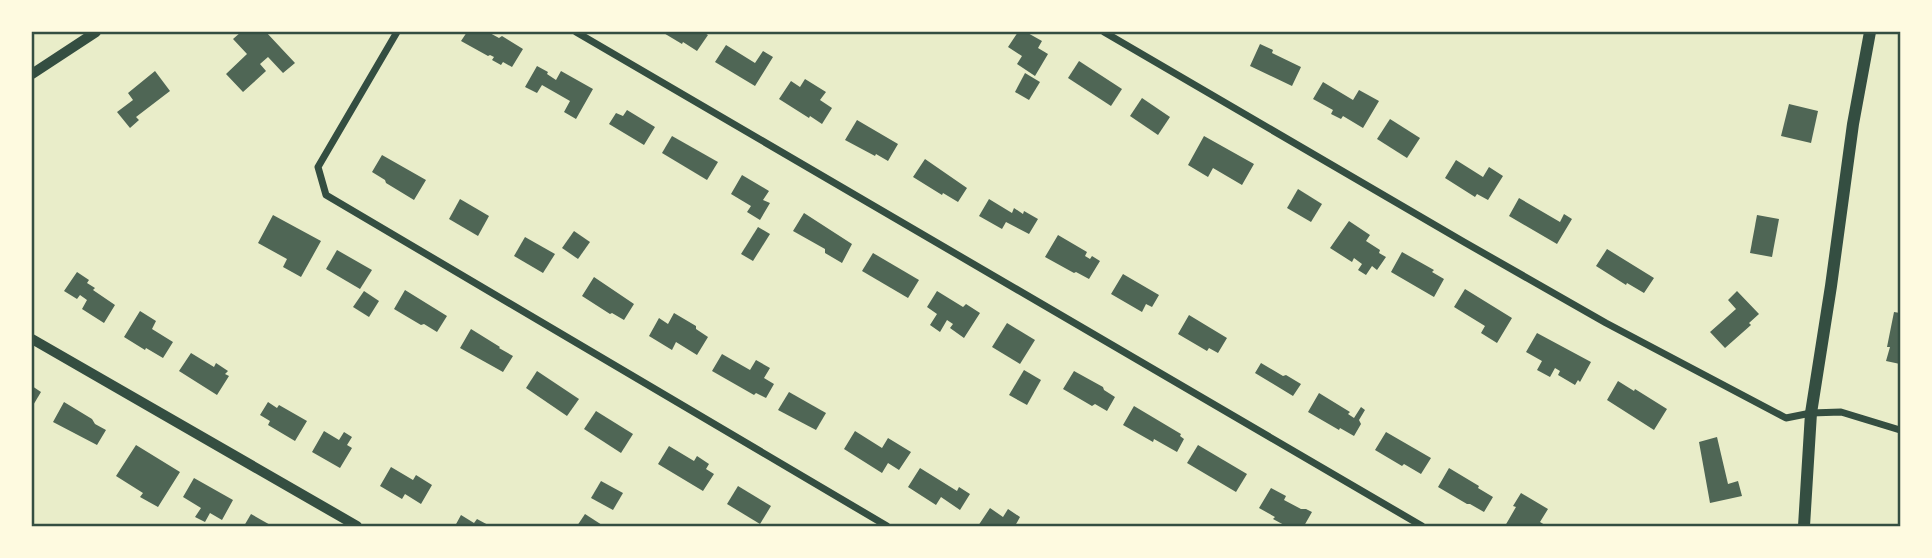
<svg xmlns="http://www.w3.org/2000/svg" width="1932" height="558" font-family="'Noto Sans',sans-serif">
<style>
.building{fill:#4f6655}
.lines{fill:none;stroke-linecap:round;stroke-linejoin:round}
.minor{stroke:#344e41;stroke-width:7}
.tertiary{stroke:#344e41;stroke-width:10}
.secondary{stroke:#344e41;stroke-width:12}
.neatline{fill:none;stroke:#344e41;stroke-width:2.5}
</style>
<rect width="100%" height="100%" fill="#e9edc9"/>
<!-- building -->
<g class="building">
<polygon points="241,32 266,32 295,63 283,73 268,57 260,64 266,71 243,92 226,74 247,54 233,39"/>
<polygon points="467,32 488,32 499,38 502,36 523,49 512,67 503,62 501,65 492,60 494,57 490,55 488,56 461,41"/>
<polygon points="662,32 703,32 708,35 697,51 683,42 682,44"/>
<polygon points="1018,32 1026,32 1042,41 1038,48 1048,54 1035,76 1017,64 1022,56 1008,47"/>
<polygon points="1260,44 1273,50 1272,53 1301,67 1292,86 1250,66"/>
<polygon points="726,45 755,63 763,51 773,57 755,86 715,62"/>
<polygon points="1079,61 1122,89 1111,106 1068,78"/>
<polygon points="537,66 548,72 547,74 556,80 561,71 593,89 576,119 564,112 570,101 542,85 537,93 525,87"/>
<polygon points="155,71 170,91 136,117 139,120 130,128 117,112 133,100 128,93"/>
<polygon points="1025,73 1040,82 1029,100 1015,92"/>
<polygon points="805,79 826,92 820,100 832,108 822,124 810,116 809,118 779,99 791,81 800,87"/>
<polygon points="1323,82 1353,100 1359,90 1379,101 1363,128 1343,116 1341,119 1331,114 1333,110 1313,99"/>
<polygon points="1142,98 1170,117 1158,135 1130,116"/>
<polygon points="1789,104 1818,111 1811,143 1781,136"/>
<polygon points="627,110 655,127 644,145 609,124 616,113 623,116"/>
<polygon points="1390,119 1420,138 1407,158 1377,139"/>
<polygon points="857,120 898,144 888,161 876,154 875,156 845,140"/>
<polygon points="672,136 718,162 707,180 662,153"/>
<polygon points="1204,136 1254,164 1242,185 1213,168 1208,177 1188,165"/>
<polygon points="382,155 426,180 414,200 386,183 385,180 372,172"/>
<polygon points="925,159 967,188 958,202 943,193 942,195 913,177"/>
<polygon points="1456,160 1483,177 1489,167 1503,176 1488,200 1477,194 1475,197 1445,178"/>
<polygon points="742,175 769,191 763,200 770,203 760,220 747,212 751,206 731,194"/>
<polygon points="1298,189 1322,204 1311,222 1287,208"/>
<polygon points="1519,198 1560,222 1564,214 1572,219 1557,244 1509,216"/>
<polygon points="460,199 489,216 478,236 449,219"/>
<polygon points="989,199 1012,213 1014,208 1023,214 1024,211 1038,219 1029,234 1006,222 1002,229 979,216"/>
<polygon points="804,213 852,244 842,263 825,253 825,249 793,231"/>
<polygon points="273,215 321,241 301,277 283,267 287,259 258,243"/>
<polygon points="1757,215 1779,219 1772,257 1750,253"/>
<polygon points="1349,221 1370,235 1366,241 1380,250 1379,253 1386,257 1377,270 1372,266 1366,275 1358,270 1362,264 1354,258 1352,262 1330,248"/>
<polygon points="758,227 770,234 753,261 741,254"/>
<polygon points="574,231 590,242 578,259 562,248"/>
<polygon points="1058,235 1087,252 1085,256 1090,259 1092,256 1100,261 1089,279 1076,272 1074,273 1045,257"/>
<polygon points="525,237 555,254 543,273 514,256"/>
<polygon points="1607,249 1654,278 1644,293 1627,283 1626,285 1596,266"/>
<polygon points="337,250 372,270 360,289 326,269"/>
<polygon points="1402,252 1434,270 1432,272 1444,279 1434,297 1391,272"/>
<polygon points="873,253 919,280 908,298 862,271"/>
<polygon points="77,272 89,280 87,283 95,288 93,290 115,305 104,323 82,309 87,300 80,295 77,299 64,291"/>
<polygon points="1123,274 1159,295 1152,307 1146,304 1142,312 1111,294"/>
<polygon points="594,277 634,304 624,320 612,313 610,314 582,296"/>
<polygon points="1465,289 1512,318 1497,343 1481,333 1485,326 1454,307"/>
<polygon points="405,290 447,316 437,332 424,324 421,325 394,309"/>
<polygon points="364,291 379,301 369,317 353,307"/>
<polygon points="937,291 963,307 966,304 980,313 964,338 950,328 953,324 947,320 940,332 930,325 937,314 927,307"/>
<polygon points="1737,291 1759,314 1749,323 1751,325 1725,348 1710,332 1736,309 1728,300"/>
<polygon points="140,311 156,321 152,329 173,342 163,358 146,348 145,350 124,337"/>
<polygon points="1894,312 1900,313 1900,364 1886,361 1890,347 1887,347"/>
<polygon points="674,313 696,326 696,329 708,337 697,355 676,342 672,350 649,336 659,318 668,324"/>
<polygon points="1189,315 1227,338 1218,353 1209,348 1207,351 1178,334"/>
<polygon points="1007,323 1035,340 1020,364 992,347"/>
<polygon points="471,329 500,347 499,348 513,356 503,372 460,348"/>
<polygon points="1537,333 1591,362 1580,382 1578,380 1575,385 1558,375 1560,371 1555,368 1550,377 1537,370 1542,361 1526,352"/>
<polygon points="191,353 214,367 216,363 228,371 225,374 229,376 217,395 179,371"/>
<polygon points="722,354 750,370 756,360 770,368 764,378 774,384 766,398 756,393 754,395 712,371"/>
<polygon points="1261,363 1283,376 1286,375 1301,384 1293,396 1255,373"/>
<polygon points="1024,370 1041,380 1027,405 1009,395"/>
<polygon points="537,371 579,399 567,416 526,388"/>
<polygon points="1074,371 1103,387 1104,390 1115,397 1107,411 1095,404 1092,406 1063,389"/>
<polygon points="1618,381 1634,391 1635,389 1667,409 1654,430 1607,400"/>
<polygon points="32,386 41,392 32,407"/>
<polygon points="789,392 826,413 816,430 778,410"/>
<polygon points="1319,393 1350,412 1348,414 1354,418 1361,407 1365,410 1359,420 1361,424 1354,436 1340,428 1339,430 1308,412"/>
<polygon points="64,402 92,419 95,424 106,430 97,445 53,422"/>
<polygon points="268,402 277,408 279,405 307,421 295,441 268,425 270,421 260,415"/>
<polygon points="1134,406 1181,434 1180,436 1184,439 1177,452 1154,439 1153,442 1123,425"/>
<polygon points="596,411 633,434 621,453 584,429"/>
<polygon points="324,431 339,440 344,432 352,437 347,445 352,448 340,468 312,452"/>
<polygon points="855,431 882,448 888,438 911,452 899,470 888,463 882,473 844,449"/>
<polygon points="1386,432 1431,458 1421,474 1404,464 1402,466 1375,450"/>
<polygon points="1717,437 1728,484 1738,481 1742,496 1710,503 1699,442"/>
<polygon points="136,445 180,472 158,507 140,497 143,493 116,476"/>
<polygon points="1198,445 1247,474 1236,492 1187,463"/>
<polygon points="669,446 694,461 697,456 709,464 706,469 714,474 703,491 658,464"/>
<polygon points="391,467 413,480 416,475 432,485 421,504 405,494 402,499 380,486"/>
<polygon points="920,468 957,491 959,487 970,494 960,510 941,497 936,505 908,487"/>
<polygon points="1449,468 1479,486 1478,488 1493,497 1484,512 1470,504 1467,504 1438,487"/>
<polygon points="194,478 233,500 222,520 210,513 205,522 195,517 201,508 183,497"/>
<polygon points="601,481 623,493 613,510 591,498"/>
<polygon points="738,486 771,506 760,524 727,504"/>
<polygon points="1271,488 1286,496 1284,500 1301,509 1306,509 1312,512 1304,526 1294,524 1292,526 1286,526 1273,519 1275,517 1259,508"/>
<polygon points="1521,493 1548,509 1540,522 1545,525 1544,526 1505,526 1516,507 1513,506"/>
<polygon points="990,508 1003,517 1008,509 1020,517 1015,526 978,526"/>
<polygon points="251,514 272,526 244,526"/>
<polygon points="585,514 602,525 601,526 577,526"/>
<polygon points="461,515 474,523 477,519 490,526 455,526"/>
</g>
<g class="lines">
<!-- minor -->
<g class="minor">
<polyline points="397,32 318,167 326,195 887,526"/>
<polyline points="576,32 1422,526"/>
<polyline points="1104,32 1464,242 1606,323 1786,418 1811,413 1841,412 1900,430"/>
</g>
<!-- tertiary -->
<g class="tertiary">
<polyline points="32,74 96,32"/>
<polyline points="32,339 357,526"/>
</g>
<!-- secondary -->
<polyline class="secondary" points="1804,526 1811,413 1831,286 1853,124 1870,32"/>
</g>
<!-- border -->
<rect width="1932" height="558" fill="none" stroke="#fefae0" stroke-width="66"/>
<rect x="33" y="33" width="1866" height="492" class="neatline"/>
</svg>
